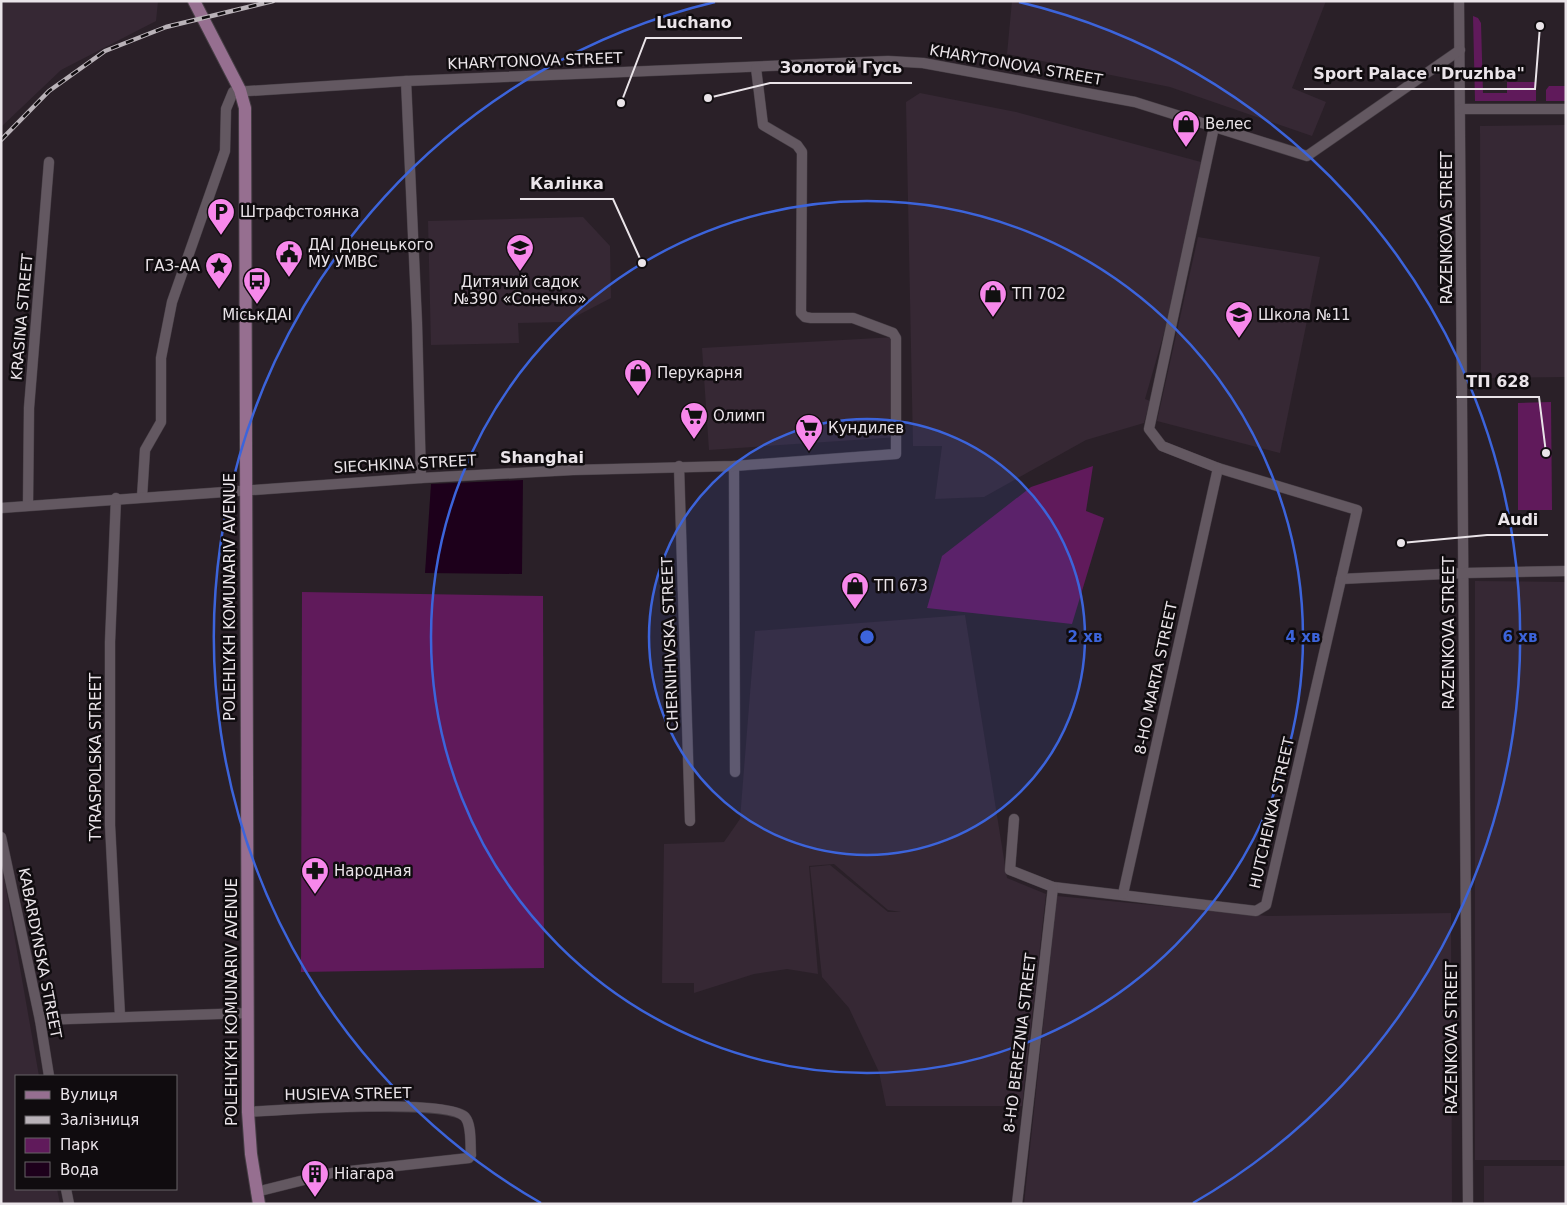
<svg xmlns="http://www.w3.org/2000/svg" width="1567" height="1205" font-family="'DejaVu Sans',sans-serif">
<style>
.built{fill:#362834}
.green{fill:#601a5b}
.water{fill:#1d001b}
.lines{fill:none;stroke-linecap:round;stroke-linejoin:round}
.minor-casing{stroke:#463e45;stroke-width:11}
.major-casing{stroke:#463e45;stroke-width:14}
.minor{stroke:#635861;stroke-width:10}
.major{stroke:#966f90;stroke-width:12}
.rail-casing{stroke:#b9b2b8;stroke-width:4.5}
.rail{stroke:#100c0f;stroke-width:2.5;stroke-dasharray:8;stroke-linecap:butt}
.ring{fill:none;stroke:#3c64db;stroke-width:2.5}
.labels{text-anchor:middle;stroke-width:5;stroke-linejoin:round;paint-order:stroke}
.street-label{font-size:15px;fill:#eae4e9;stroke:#100c0f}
.poi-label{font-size:15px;fill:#eae4e9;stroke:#100c0f;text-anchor:start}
.neighbourhood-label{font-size:16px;font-weight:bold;fill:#eae4e9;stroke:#100c0f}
.centre{fill:#3c64db;stroke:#100c0f;stroke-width:2.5}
.ring-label{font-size:15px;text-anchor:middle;font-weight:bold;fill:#3c64db;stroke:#100c0f;stroke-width:5;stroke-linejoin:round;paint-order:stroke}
.leader{fill:none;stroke:#eae4e9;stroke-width:2}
.callout-dot{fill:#eae4e9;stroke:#100c0f;stroke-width:2}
.callout-label{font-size:16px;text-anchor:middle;font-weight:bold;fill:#eae4e9;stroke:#100c0f;stroke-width:5;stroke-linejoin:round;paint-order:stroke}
</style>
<rect width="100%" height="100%" fill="#2a2028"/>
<!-- built -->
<g class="built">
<polygon points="1,1 158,1 156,21 61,70 1,127"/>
<polygon points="1012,1 1326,1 1292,88 1326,102 1312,136 1170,87 1007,54"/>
<polygon points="920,93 1016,112 1201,162 1166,326 1145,399 1150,401 1144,423 1086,440 984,497 935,499 942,446 913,446 906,102"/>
<polygon points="1566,125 1566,377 1481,378 1480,126"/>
<polygon points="583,217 610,246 611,298 565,322 518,323 519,343 431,345 428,221"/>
<polygon points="1198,237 1320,257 1280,453 1157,421"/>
<polygon points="896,337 899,437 709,450 702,348"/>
<polygon points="1475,581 1566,582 1566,1160 1475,1160"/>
<polygon points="965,615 1007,878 1046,894 1022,1106 886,1106 879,1072 849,1008 822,977 810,867 830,865 888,912 901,912 888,910 834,864 809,866 818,974 787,969 754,974 694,993 694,983 662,983 664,844 724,842 740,819 755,631"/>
<polygon points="1,860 39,1076 16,1076 16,1189 57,1189 60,1204 1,1204"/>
<polygon points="1057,896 1268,916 1451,913 1452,1204 1024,1204"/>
<rect x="1484" y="1166" width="82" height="38"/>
</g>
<!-- green -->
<g class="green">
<polygon points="1473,16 1478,18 1481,23 1483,93 1507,93 1507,82 1536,82 1536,101 1475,101"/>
<polygon points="1549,86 1566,86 1566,101 1546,101 1546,90"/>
<polygon points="1551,402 1552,510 1518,510 1518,403"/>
<polygon points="1093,466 1086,511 1104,518 1072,624 927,608 942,556 1031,487"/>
<polygon points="302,592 543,596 544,968 301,972"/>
</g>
<!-- water -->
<polygon class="water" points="523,480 522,574 425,573 431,484"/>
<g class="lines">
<defs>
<g id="minor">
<polyline points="1459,1 1468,1204"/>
<polyline points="406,81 417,323 421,478"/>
<polyline points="1461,109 1566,109"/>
<polyline points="679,466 690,821"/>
<polyline points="734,466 735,772"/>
<polyline points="142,497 145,450 161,422 161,358 172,302 225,151 226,109 233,92 406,81 888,61 923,63 1135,102 1307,156 1460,50"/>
<polyline points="116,498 110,642 110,825 120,1016"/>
<polyline points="28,505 29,408 49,162"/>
<polyline points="1,508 421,478 573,470 734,466 896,454 896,338 893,333 853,318 811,318 805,317 801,313 802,152 797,145 763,125 756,68"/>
<polyline points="1341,579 1464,573 1566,571"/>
<polyline points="1014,819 1010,870 1053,887 1256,911 1266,905 1357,510 1218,468 1162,446 1149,429 1214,127"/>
<polyline points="1,837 40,1020 49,1076"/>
<polyline points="1123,894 1218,468"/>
<polyline points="40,1020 248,1013"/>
<path d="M 248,1112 C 280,1110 449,1098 465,1117 C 472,1125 470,1145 471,1155 L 469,1158 L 332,1173 L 256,1192"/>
<polyline points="66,1189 69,1204"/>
<polyline points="1017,1204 1053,887"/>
</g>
<polyline id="major" points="194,1 240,90 245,108 248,1112 251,1154 259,1204"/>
</defs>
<!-- minor casing -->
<use href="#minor" class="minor-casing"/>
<!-- major casing -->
<use href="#major" class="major-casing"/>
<!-- minor -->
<use href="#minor" class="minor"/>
<!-- major -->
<use href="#major" class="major"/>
<defs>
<polyline id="rail" points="1,140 49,91 105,51 166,27 273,1"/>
</defs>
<!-- rail casing -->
<use href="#rail" class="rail-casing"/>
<!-- rail -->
<use href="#rail" class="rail"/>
</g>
<!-- distance rings -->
<circle cx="867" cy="637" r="218" fill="#3c64db" fill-opacity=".12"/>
<g class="ring">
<circle cx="867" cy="637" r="218"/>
<circle cx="867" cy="637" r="436"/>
<path d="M541 1203A653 653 0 0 1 715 2M1019 2A653 653 0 0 1 1193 1203"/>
</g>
<!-- icons -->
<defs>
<symbol id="shop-pin" viewBox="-11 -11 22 30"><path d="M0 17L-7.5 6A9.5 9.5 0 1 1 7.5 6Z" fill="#f788eb" stroke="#100c0f"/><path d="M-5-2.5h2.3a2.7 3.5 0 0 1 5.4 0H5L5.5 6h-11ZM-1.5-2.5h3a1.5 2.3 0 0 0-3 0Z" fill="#111"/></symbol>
<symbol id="parking-pin" viewBox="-11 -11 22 30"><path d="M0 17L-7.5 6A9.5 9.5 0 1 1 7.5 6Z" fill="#f788eb" stroke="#100c0f"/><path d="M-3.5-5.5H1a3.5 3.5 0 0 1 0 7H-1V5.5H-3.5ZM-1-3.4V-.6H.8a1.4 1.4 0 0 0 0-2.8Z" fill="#111"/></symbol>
<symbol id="school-pin" viewBox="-11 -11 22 30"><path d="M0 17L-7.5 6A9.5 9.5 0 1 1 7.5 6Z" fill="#f788eb" stroke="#100c0f"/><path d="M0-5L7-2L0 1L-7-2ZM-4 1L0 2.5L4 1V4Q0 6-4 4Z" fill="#111"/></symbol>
<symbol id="civic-pin" viewBox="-11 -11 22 30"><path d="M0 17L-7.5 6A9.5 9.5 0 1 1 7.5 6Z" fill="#f788eb" stroke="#100c0f"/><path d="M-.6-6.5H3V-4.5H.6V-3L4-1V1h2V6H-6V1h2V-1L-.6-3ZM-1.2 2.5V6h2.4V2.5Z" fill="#111"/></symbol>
<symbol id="sight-pin" viewBox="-11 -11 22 30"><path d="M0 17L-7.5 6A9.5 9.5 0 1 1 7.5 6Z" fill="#f788eb" stroke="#100c0f"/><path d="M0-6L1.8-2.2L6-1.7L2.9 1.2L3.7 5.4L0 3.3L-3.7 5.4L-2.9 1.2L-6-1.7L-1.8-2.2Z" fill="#111"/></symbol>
<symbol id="bus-pin" viewBox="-11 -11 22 30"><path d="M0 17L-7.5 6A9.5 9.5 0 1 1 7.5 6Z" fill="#f788eb" stroke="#100c0f"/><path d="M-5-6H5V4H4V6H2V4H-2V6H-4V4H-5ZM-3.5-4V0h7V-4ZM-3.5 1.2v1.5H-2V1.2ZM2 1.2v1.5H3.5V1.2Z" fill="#111"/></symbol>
<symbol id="supermarket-pin" viewBox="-11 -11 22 30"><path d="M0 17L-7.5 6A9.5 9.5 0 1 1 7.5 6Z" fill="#f788eb" stroke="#100c0f"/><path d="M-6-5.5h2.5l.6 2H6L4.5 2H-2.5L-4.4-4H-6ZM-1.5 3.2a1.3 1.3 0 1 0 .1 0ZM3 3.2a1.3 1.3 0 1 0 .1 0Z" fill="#111"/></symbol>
<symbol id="pharmacy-pin" viewBox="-11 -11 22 30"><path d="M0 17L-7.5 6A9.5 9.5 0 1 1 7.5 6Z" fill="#f788eb" stroke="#100c0f"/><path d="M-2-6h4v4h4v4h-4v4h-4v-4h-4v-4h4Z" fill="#111"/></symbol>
<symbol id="building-pin" viewBox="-11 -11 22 30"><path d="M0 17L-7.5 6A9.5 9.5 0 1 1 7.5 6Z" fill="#f788eb" stroke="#100c0f"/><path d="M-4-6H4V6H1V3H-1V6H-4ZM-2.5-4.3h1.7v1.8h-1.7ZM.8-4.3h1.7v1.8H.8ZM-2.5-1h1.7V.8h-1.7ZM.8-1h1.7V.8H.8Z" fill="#111"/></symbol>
</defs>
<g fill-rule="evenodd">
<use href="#shop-pin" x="1170" y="108" width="32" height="43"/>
<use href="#parking-pin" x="205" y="196" width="32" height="43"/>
<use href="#school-pin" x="504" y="232" width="32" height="43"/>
<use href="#civic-pin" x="273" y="238" width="32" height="43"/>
<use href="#sight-pin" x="203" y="250" width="32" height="43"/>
<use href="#bus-pin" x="241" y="265" width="32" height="43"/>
<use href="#shop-pin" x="977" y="278" width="32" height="43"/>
<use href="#school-pin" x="1223" y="299" width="32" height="43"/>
<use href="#shop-pin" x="622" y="357" width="32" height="43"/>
<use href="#supermarket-pin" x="678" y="400" width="32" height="43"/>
<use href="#supermarket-pin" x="793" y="412" width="32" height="43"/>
<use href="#shop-pin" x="839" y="570" width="32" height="43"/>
<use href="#pharmacy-pin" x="299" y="855" width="32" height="43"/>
<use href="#building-pin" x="299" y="1158" width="32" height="43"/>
</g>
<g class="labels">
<!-- street labels -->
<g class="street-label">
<text transform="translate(535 61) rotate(-2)" y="5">KHARYTONOVA STREET</text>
<text transform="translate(1016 65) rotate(10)" y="5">KHARYTONOVA STREET</text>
<text transform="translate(1447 228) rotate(-90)" y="5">RAZENKOVA STREET</text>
<text transform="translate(22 317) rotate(-85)" y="5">KRASINA STREET</text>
<text transform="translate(405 464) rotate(-3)" y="5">SIECHKINA STREET</text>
<text transform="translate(230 597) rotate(-90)" y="5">POLEHLYKH KOMUNARIV AVENUE</text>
<text transform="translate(1449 633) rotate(-90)" y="5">RAZENKOVA STREET</text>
<text transform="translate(670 644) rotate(-92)" y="5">CHERNIHIVSKA STREET</text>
<text transform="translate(1156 678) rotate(-78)" y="5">8-HO MARTA STREET</text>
<text transform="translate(96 757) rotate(-90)" y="5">TYRASPOLSKA STREET</text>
<text transform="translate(1272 813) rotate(-77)" y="5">HUTCHENKA STREET</text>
<text transform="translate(40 953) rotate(79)" y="5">KABARDYNSKA STREET</text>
<text transform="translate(232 1002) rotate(-90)" y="5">POLEHLYKH KOMUNARIV AVENUE</text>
<text transform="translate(1452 1038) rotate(-90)" y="5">RAZENKOVA STREET</text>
<text transform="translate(1020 1043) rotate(-83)" y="5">8-HO BEREZNIA STREET</text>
<text transform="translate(348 1094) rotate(-1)" y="5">HUSIEVA STREET</text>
</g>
<!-- poi labels -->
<g class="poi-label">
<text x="1205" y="129">Велес</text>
<text x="240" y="217">Штрафстоянка</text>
<text x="308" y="250">ДАІ Донецького<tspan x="308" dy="17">МУ УМВС</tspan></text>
<text x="200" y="271" text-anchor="end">ГАЗ-АА</text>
<text x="520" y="287" text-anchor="middle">Дитячий садок<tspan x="520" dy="17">№390 «Сонечко»</tspan></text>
<text x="1012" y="299">ТП 702</text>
<text x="257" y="320" text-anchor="middle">МіськДАІ</text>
<text x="1258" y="320">Школа №11</text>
<text x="657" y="378">Перукарня</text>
<text x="713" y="421">Олимп</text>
<text x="828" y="433">Кундилєв</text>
<text x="874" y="591">ТП 673</text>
<text x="334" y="876">Народная</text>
<text x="334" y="1179">Ніагара</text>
</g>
<!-- neighbourhood labels -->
<g class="neighbourhood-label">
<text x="542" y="463">Shanghai</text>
</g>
</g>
<circle cx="867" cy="637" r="8" class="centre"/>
<g class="ring-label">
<text x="1085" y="642">2 хв</text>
<text x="1303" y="642">4 хв</text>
<text x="1520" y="642">6 хв</text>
</g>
<!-- callouts -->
<path class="leader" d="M621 103L646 38H742M708 98L770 83H912M1540 26L1535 89H1304M642 263L613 199H520M1546 453L1539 397H1456M1401 543L1487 535H1548"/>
<g class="callout-dot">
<circle cx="621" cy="103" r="5"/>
<circle cx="708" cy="98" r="5"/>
<circle cx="1540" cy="26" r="5"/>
<circle cx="642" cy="263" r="5"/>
<circle cx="1546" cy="453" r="5"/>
<circle cx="1401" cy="543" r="5"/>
</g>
<g class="callout-label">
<text x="694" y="28">Luchano</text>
<text x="841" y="73">Золотой Гусь</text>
<text x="1419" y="79">Sport Palace "Druzhba"</text>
<text x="567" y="189">Калінка</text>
<text x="1498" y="387">ТП 628</text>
<text x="1518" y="525">Audi</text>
</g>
<!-- border -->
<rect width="1567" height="1205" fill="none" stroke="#eae4e9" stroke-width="5"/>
<!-- legend -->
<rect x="15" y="1075" width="162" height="115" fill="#100c0f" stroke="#676266"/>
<rect x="25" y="1091" width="25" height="8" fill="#966f90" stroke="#676266"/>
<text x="60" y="1100" font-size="15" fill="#eae4e9">Вулиця</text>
<rect x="25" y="1116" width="25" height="8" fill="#b9b2b8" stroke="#676266"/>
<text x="60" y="1125" font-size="15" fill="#eae4e9">Залізниця</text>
<rect x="25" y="1138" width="25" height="15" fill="#601a5b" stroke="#676266"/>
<text x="60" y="1150" font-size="15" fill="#eae4e9">Парк</text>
<rect x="25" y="1162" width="25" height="15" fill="#1d001b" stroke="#676266"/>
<text x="60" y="1175" font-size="15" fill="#eae4e9">Вода</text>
</svg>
